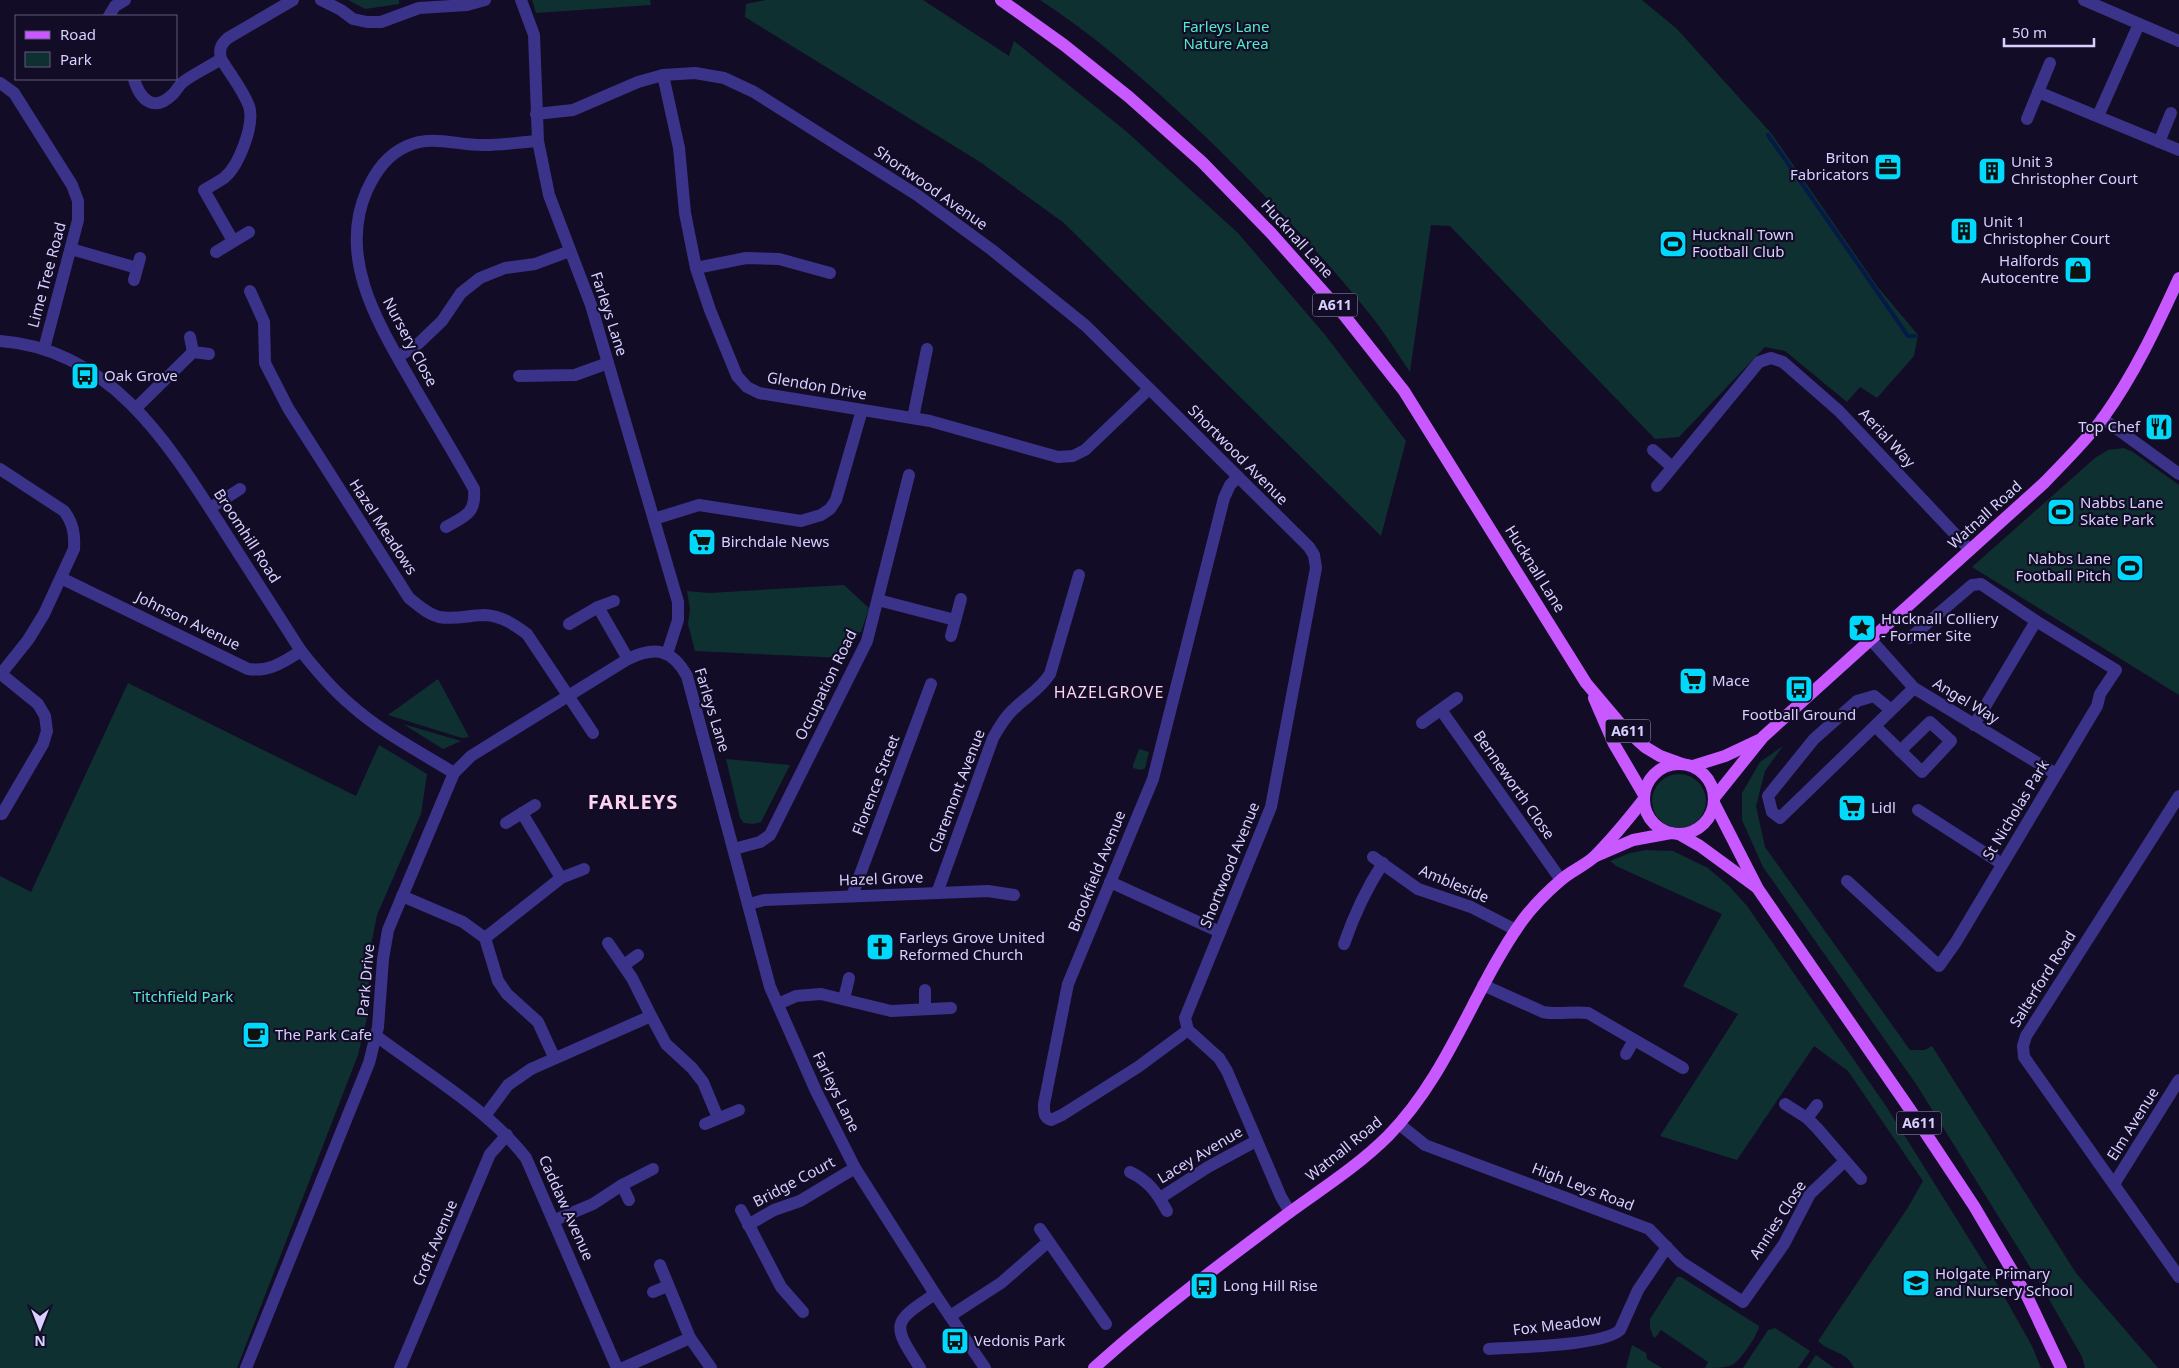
<svg xmlns="http://www.w3.org/2000/svg" width="2179" height="1368" font-family="'Noto Sans',sans-serif">
<style>
.green{fill:#0f3030}
.lines{fill:none;stroke-linecap:round;stroke-linejoin:round}
.stream{stroke:#051a46;stroke-width:4}
.minor{stroke:#3a3389;stroke-width:12}
.major{stroke:#c858ff;stroke-width:12}
.labels{text-anchor:middle;stroke-width:4.5;stroke-linejoin:round;paint-order:stroke}
.shield{fill:#120c26;stroke:#9d96be;stroke-width:1}
.shield-label{font-size:14px;font-weight:bold;fill:#d8d1ff}
.park-label{font-size:15px;fill:#51ebcb;stroke:#120c26}
.poi-label{font-size:15px;fill:#d8d1ff;stroke:#120c26;text-anchor:start}
.street-label{font-size:15px;fill:#d8d1ff;stroke:#120c26}
.neighbourhood-label{font-size:16px;letter-spacing:1px;fill:#ffd3ed;stroke:#120c26}
.district-label{font-size:20px;font-weight:bold;letter-spacing:1px;fill:#ffd3ed;stroke:#120c26}
</style>
<rect width="100%" height="100%" fill="#120c26"/>
<!-- green -->
<g class="green">
<polygon points="348,0 399,0 399,4 365,9"/>
<polygon points="532,0 650,0 651,5 536,13"/>
<polygon points="765,0 923,0 1009,56 1014,41 1127,132 1238,233 1326,336 1406,441 1381,536 1064,223 980,162 745,17 746,4"/>
<path d="M 1040,0 L 1642,0 L 1677,29 L 1771,133 L 1877,286 L 1918,335 L 1914,356 L 1877,398 L 1860,387 L 1847,402 L 1785,351 L 1765,347 L 1679,437 L 1655,439 L 1450,226 L 1431,225 L 1410,372 C 1395,350 1381,327 1364,307 C 1317,249 1265,195 1212,143 C 1156,90 1104,42 1040,0 Z"/>
<polygon points="2124,448 2133,452 2179,485 2179,695 1972,567 2095,458 2108,450"/>
<polygon points="844,585 869,608 861,632 853,634 842,647 844,658 695,651 688,624 690,609 687,591 709,593"/>
<polygon points="438,679 469,737 462,738 388,715"/>
<polygon points="128,683 356,796 379,745 427,774 421,814 377,915 371,945 367,1018 358,1055 237,1368 0,1368 0,876 31,892"/>
<polygon points="403,724 461,741 443,749"/>
<polygon points="1783,746 1765,771 1756,806 1765,847 1910,1050 1925,1050 1932,1046 2076,1273 2158,1368 2085,1368 2082,1357 2038,1280 1916,1084 1763,867 1742,820 1742,793 1760,762"/>
<polygon points="1139,749 1149,752 1145,768 1141,770 1133,768 1133,765"/>
<polygon points="726,759 790,765 761,822 753,824 744,823 740,818"/>
<circle cx="1679" cy="801" r="27"/>
<path d="M 1646,850 L 1673,851 L 1708,868 L 1730,887 L 1747,906 L 1886,1106 L 1996,1282 L 2032,1346 L 2041,1368 L 1854,1368 C 1847,1351 1830,1353 1818,1341 L 1907,1209 L 1923,1181 L 1848,1071 L 1814,1046 L 1737,1160 L 1660,1136 L 1738,1014 L 1683,986 L 1722,914 L 1616,866 L 1610,861 L 1630,853 Z"/>
<path d="M 1677,1277 L 1681,1277 L 1759,1326 C 1758,1335 1740,1361 1732,1365 C 1725,1368 1713,1368 1705,1368 L 1708,1362 L 1661,1330 L 1655,1338 L 1653,1336 L 1650,1328 L 1650,1319 Z"/>
<polygon points="1775,1328 1810,1351 1798,1368 1743,1368 1768,1330"/>
<polygon points="1632,1345 1646,1353 1647,1359 1662,1368 1626,1368"/>
<polygon points="1816,1355 1834,1368 1807,1368"/>
</g>
<g class="lines">
<!-- stream -->
<polyline class="stream" points="1768,135 1908,336 1915,336"/>
<!-- minor -->
<g class="minor">
<polyline points="321,0 341,10 353,19 367,22 381,22 419,8 467,5 485,0"/>
<polyline points="521,0 534,35 538,141 549,195 591,305 678,602 678,620 667,654"/>
<polyline points="2084,0 2179,41"/>
<polyline points="109,16 115,6 125,0"/>
<polyline points="663,75 679,148 685,213 696,268 710,310 737,376 747,387 759,393 930,421 1058,457 1073,456 1085,450 1149,389"/>
<path d="M 134,79 C 140,100 154,113 173,94 C 177,90 179,85 183,82 C 195,73 209,67 221,59"/>
<polyline points="0,83 14,93 72,185 78,201 78,220 44,349"/>
<polyline points="2038,92 2179,150"/>
<polyline points="536,114 573,110 638,82 663,75 695,73 724,78 754,92 917,195 992,250 1086,326 1309,547 1314,555 1316,568 1271,807 1185,1018 1188,1030 1219,1058 1227,1071 1281,1197 1290,1212"/>
<polyline points="2098,116 2139,24"/>
<polyline points="2027,119 2050,63"/>
<polyline points="2159,142 2171,113"/>
<path d="M 233,241 L 204,190 C 211,186 218,182 224,178 C 239,166 255,124 249,106 C 243,90 230,74 221,59 C 219,50 220,45 228,38 L 293,0"/>
<polyline points="71,249 137,268"/>
<polyline points="216,252 249,232"/>
<polyline points="696,268 746,258 779,259 830,273"/>
<polyline points="134,280 140,258"/>
<path d="M 250,291 L 264,322 L 265,363 L 288,408 L 409,598 C 418,605 427,614 439,617 C 455,620 470,615 485,615 C 502,616 515,625 527,634 L 593,733"/>
<polyline points="190,337 193,352 209,354"/>
<path d="M 0,341 C 111,349 169,444 223,529 C 249,570 275,610 301,651 C 316,670 332,689 351,705 C 381,732 420,752 454,773"/>
<polyline points="398,357 419,343 442,321 461,293 480,278 505,268 535,264 570,251"/>
<polyline points="519,376 575,375 608,363"/>
<polyline points="136,408 193,352"/>
<polyline points="913,418 927,349"/>
<polyline points="2102,418 2179,474"/>
<polyline points="1653,450 1672,467"/>
<path d="M 0,469 L 64,511 C 73,523 75,534 74,549 L 44,614 L 28,640 L 0,675"/>
<polyline points="1657,486 1759,362 1771,358 1783,362 1839,411 1970,550"/>
<polyline points="210,508 240,489"/>
<polyline points="654,519 699,505 801,521 821,515 830,509 836,500 862,410"/>
<path d="M 446,527 C 465,516 476,514 474,489 C 455,455 435,422 415,388 C 381,328 336,260 367,190 C 376,171 387,155 407,146 C 432,134 459,146 485,145 C 503,145 520,142 538,141"/>
<path d="M 61,578 L 248,669 C 270,672 283,662 301,651"/>
<polyline points="878,600 955,620"/>
<polyline points="598,607 628,659"/>
<polyline points="569,624 598,607 614,601"/>
<polyline points="951,636 961,599"/>
<polyline points="1872,641 1914,688 2056,774"/>
<polyline points="1,674 38,704 45,716 47,731 43,744 2,814"/>
<polyline points="1441,710 1561,880"/>
<polyline points="1891,710 1874,696 1857,701 1814,739 1768,796 1772,812 1780,818 1914,688"/>
<polyline points="1422,723 1457,698"/>
<polyline points="1974,725 2036,621"/>
<polyline points="1875,726 1922,772 1951,741 1930,722 1900,751"/>
<polyline points="2179,796 2026,1036 2023,1046 2024,1057 2179,1277"/>
<polyline points="1918,810 2002,864"/>
<polyline points="506,823 535,805"/>
<polyline points="734,849 760,842 770,835 867,641 909,475"/>
<polyline points="1373,857 1418,889 1471,907 1516,930"/>
<polyline points="561,878 584,869"/>
<polyline points="1847,881 1939,966 1956,942 2097,706 2100,694 2116,670 2036,621 1981,584 1972,585 1910,638"/>
<polyline points="1110,882 1220,932"/>
<path d="M 937,893 L 993,738 C 999,727 1006,715 1016,707 C 1029,695 1040,689 1050,674 L 1079,575"/>
<polyline points="402,896 463,922 485,938 498,981 507,994 538,1022 554,1057"/>
<polyline points="852,896 931,684"/>
<polyline points="749,904 764,900 988,891 1014,895"/>
<polyline points="485,938 561,878 522,813"/>
<path d="M 1344,944 C 1354,915 1366,889 1383,863"/>
<polyline points="624,965 638,955"/>
<path d="M 1483,985 L 1543,1012 C 1558,1015 1573,1011 1588,1013 L 1683,1068"/>
<polyline points="925,990 925,1009"/>
<polyline points="844,999 849,978"/>
<polyline points="778,1004 796,996 821,994 891,1011 951,1008"/>
<polyline points="651,1016 666,1044 692,1068 703,1082 718,1118"/>
<path d="M 1188,1030 L 1138,1067 L 1062,1115 L 1051,1120 C 1043,1117 1044,1111 1044,1104 L 1068,984 L 1153,779 L 1224,498 L 1230,485 L 1238,477"/>
<path d="M 375,1035 C 424,1072 490,1111 526,1158 L 617,1368"/>
<polyline points="1626,1054 1634,1040"/>
<polyline points="1785,1104 1807,1118 1817,1128 1861,1179"/>
<polyline points="485,1116 508,1085 531,1069 651,1016 632,978 608,943"/>
<polyline points="1807,1118 1817,1105"/>
<polyline points="705,1124 739,1110"/>
<polyline points="1399,1124 1425,1145 1649,1229 1681,1262 1743,1302 1784,1244 1810,1194 1845,1161"/>
<path d="M 1130,1172 C 1149,1181 1157,1193 1167,1211"/>
<polyline points="2114,1184 2179,1080"/>
<polyline points="622,1185 629,1200"/>
<polyline points="1160,1198 1208,1167 1256,1141"/>
<polyline points="741,1210 781,1287 803,1312"/>
<polyline points="555,1220 593,1204 622,1185 653,1169"/>
<polyline points="748,1225 774,1210 800,1201 855,1168"/>
<polyline points="1040,1229 1106,1324"/>
<polyline points="660,1265 690,1338 711,1368"/>
<polyline points="653,1292 668,1286"/>
<polyline points="950,1316 1001,1283 1048,1242"/>
<path d="M 1489,1349 C 1516,1347 1603,1346 1620,1330 L 1638,1290 L 1667,1247"/>
<path d="M 246,1368 L 369,1063 L 378,1027 L 383,959 L 388,930 L 454,773 L 471,756 L 628,659 C 655,646 672,649 687,676 L 770,987 L 816,1091 L 855,1168 L 935,1294 L 985,1368"/>
<polyline points="400,1368 490,1154 507,1135"/>
<polyline points="623,1368 690,1338"/>
<path d="M 920,1368 C 892,1324 891,1323 935,1294"/>
</g>
<!-- major -->
<g class="major">
<polyline points="1001,0 1064,45 1129,97 1202,162 1271,233 1344,315 1404,391 1586,683 1624,728 1645,747 1660,756 1682,764"/>
<polyline points="1594,698 1614,744 1644,795"/>
<circle cx="1679" cy="799" r="35"/>
<polyline points="1693,766 1725,756 1759,740"/>
<path d="M 1714,798 L 1763,737 L 2044,483 C 2064,462 2085,442 2103,418 C 2134,375 2157,326 2179,278"/>
<polyline points="1714,803 1758,889 1911,1111 1974,1206 2027,1296 2061,1368"/>
<polyline points="1679,834 1700,846 1756,887"/>
<polyline points="1596,856 1633,840 1671,833"/>
<path d="M 1094,1368 C 1156,1312 1223,1262 1290,1212 C 1323,1188 1359,1165 1388,1136 C 1449,1074 1473,990 1522,921 C 1533,906 1547,892 1561,880 C 1571,871 1584,866 1594,857 C 1610,841 1630,817 1644,799"/>
</g>
</g>
<!-- icons -->
<defs>
<symbol id="office-square" viewBox="-11 -11 22 22"><rect x="-9" y="-9" width="18" height="18" rx="4" fill="#00d8fc" stroke="#120c26"/><path d="M-6-3h4V-5.5h4V-3h4V5H-6ZM-1-4.5V-3h2v-1.5ZM-6 0V1H6V0Z" fill="#111"/></symbol>
<symbol id="building-square" viewBox="-11 -11 22 22"><rect x="-9" y="-9" width="18" height="18" rx="4" fill="#00d8fc" stroke="#120c26"/><path d="M-4-6H4V6H1V3H-1V6H-4ZM-2.5-4.3h1.7v1.8h-1.7ZM.8-4.3h1.7v1.8H.8ZM-2.5-1h1.7V.8h-1.7ZM.8-1h1.7V.8H.8Z" fill="#111"/></symbol>
<symbol id="stadium-square" viewBox="-11 -11 22 22"><rect x="-9" y="-9" width="18" height="18" rx="4" fill="#00d8fc" stroke="#120c26"/><path d="M0-5a6.5 5 0 1 0 0 10a6.5 5 0 1 0 0-10ZM-3.5-1.8h7v3.6h-7Z" fill="#111"/></symbol>
<symbol id="shop-square" viewBox="-11 -11 22 22"><rect x="-9" y="-9" width="18" height="18" rx="4" fill="#00d8fc" stroke="#120c26"/><path d="M-5-2.5h2.3a2.7 3.5 0 0 1 5.4 0H5L5.5 6h-11ZM-1.5-2.5h3a1.5 2.3 0 0 0-3 0Z" fill="#111"/></symbol>
<symbol id="bus-square" viewBox="-11 -11 22 22"><rect x="-9" y="-9" width="18" height="18" rx="4" fill="#00d8fc" stroke="#120c26"/><path d="M-5-6H5V4H4V6H2V4H-2V6H-4V4H-5ZM-3.5-4V0h7V-4ZM-3.5 1.2v1.5H-2V1.2ZM2 1.2v1.5H3.5V1.2Z" fill="#111"/></symbol>
<symbol id="restaurant-square" viewBox="-11 -11 22 22"><rect x="-9" y="-9" width="18" height="18" rx="4" fill="#00d8fc" stroke="#120c26"/><path d="M-5-6h1v4h1v-4h1v4h1v-4h1v5L-1.5 .5V6h-2V.5L-5-1ZM5-6V6H3V1.5H1.5Q1.5-4 5-6Z" fill="#111"/></symbol>
<symbol id="supermarket-square" viewBox="-11 -11 22 22"><rect x="-9" y="-9" width="18" height="18" rx="4" fill="#00d8fc" stroke="#120c26"/><path d="M-6-5.5h2.5l.6 2H6L4.5 2H-2.5L-4.4-4H-6ZM-1.5 3.2a1.3 1.3 0 1 0 .1 0ZM3 3.2a1.3 1.3 0 1 0 .1 0Z" fill="#111"/></symbol>
<symbol id="sight-square" viewBox="-11 -11 22 22"><rect x="-9" y="-9" width="18" height="18" rx="4" fill="#00d8fc" stroke="#120c26"/><path d="M0-6L1.8-2.2L6-1.7L2.9 1.2L3.7 5.4L0 3.3L-3.7 5.4L-2.9 1.2L-6-1.7L-1.8-2.2Z" fill="#111"/></symbol>
<symbol id="church-square" viewBox="-11 -11 22 22"><rect x="-9" y="-9" width="18" height="18" rx="4" fill="#00d8fc" stroke="#120c26"/><path d="M-1.2-6h2.4v3.5h3.3v2.4h-3.3V6h-2.4V-.1h-3.3v-2.4h3.3Z" fill="#111"/></symbol>
<symbol id="cafe-square" viewBox="-11 -11 22 22"><rect x="-9" y="-9" width="18" height="18" rx="4" fill="#00d8fc" stroke="#120c26"/><path d="M-5.5-4.5H6V0H3Q3 3.5 0 3.5H-2.5Q-5.5 3.5-5.5 0ZM3-3.2v2h1.7v-2ZM-6 4.5H4V6H-6Z" fill="#111"/></symbol>
<symbol id="school-square" viewBox="-11 -11 22 22"><rect x="-9" y="-9" width="18" height="18" rx="4" fill="#00d8fc" stroke="#120c26"/><path d="M0-5L7-2L0 1L-7-2ZM-4 1L0 2.5L4 1V4Q0 6-4 4Z" fill="#111"/></symbol>
</defs>
<g fill-rule="evenodd">
<use href="#office-square" x="1872" y="151" width="32" height="32"/>
<use href="#building-square" x="1976" y="155" width="32" height="32"/>
<use href="#building-square" x="1948" y="215" width="32" height="32"/>
<use href="#stadium-square" x="1657" y="228" width="32" height="32"/>
<use href="#shop-square" x="2062" y="254" width="32" height="32"/>
<use href="#bus-square" x="69" y="360" width="32" height="32"/>
<use href="#restaurant-square" x="2143" y="411" width="32" height="32"/>
<use href="#stadium-square" x="2045" y="496" width="32" height="32"/>
<use href="#supermarket-square" x="686" y="526" width="32" height="32"/>
<use href="#stadium-square" x="2114" y="552" width="32" height="32"/>
<use href="#sight-square" x="1846" y="612" width="32" height="32"/>
<use href="#supermarket-square" x="1677" y="665" width="32" height="32"/>
<use href="#bus-square" x="1783" y="673" width="32" height="32"/>
<use href="#supermarket-square" x="1836" y="792" width="32" height="32"/>
<use href="#church-square" x="864" y="931" width="32" height="32"/>
<use href="#cafe-square" x="240" y="1019" width="32" height="32"/>
<use href="#school-square" x="1900" y="1267" width="32" height="32"/>
<use href="#bus-square" x="1188" y="1270" width="32" height="32"/>
<use href="#bus-square" x="939" y="1325" width="32" height="32"/>
</g>
<g class="labels">
<!-- shield labels -->
<g class="shield">
<rect x="1312.5" y="293.5" width="45" height="23" rx="4"/>
<rect x="1605.5" y="719.5" width="45" height="23" rx="4"/>
<rect x="1896.5" y="1111.5" width="45" height="23" rx="4"/>
</g>
<g class="shield-label">
<text x="1335" y="310">A611</text>
<text x="1628" y="736">A611</text>
<text x="1919" y="1128">A611</text>
</g>
<!-- park labels -->
<g class="park-label">
<text x="1226" y="32">Farleys Lane<tspan x="1226" dy="17">Nature Area</tspan></text>
<text x="183" y="1002">Titchfield Park</text>
</g>
<!-- poi labels -->
<g class="poi-label">
<text x="1869" y="163" text-anchor="end">Briton<tspan x="1869" dy="17">Fabricators</tspan></text>
<text x="2011" y="167">Unit 3<tspan x="2011" dy="17">Christopher Court</tspan></text>
<text x="1983" y="227">Unit 1<tspan x="1983" dy="17">Christopher Court</tspan></text>
<text x="1692" y="240">Hucknall Town<tspan x="1692" dy="17">Football Club</tspan></text>
<text x="2059" y="266" text-anchor="end">Halfords<tspan x="2059" dy="17">Autocentre</tspan></text>
<text x="104" y="381">Oak Grove</text>
<text x="2140" y="432" text-anchor="end">Top Chef</text>
<text x="2080" y="508">Nabbs Lane<tspan x="2080" dy="17">Skate Park</tspan></text>
<text x="721" y="547">Birchdale News</text>
<text x="2111" y="564" text-anchor="end">Nabbs Lane<tspan x="2111" dy="17">Football Pitch</tspan></text>
<text x="1881" y="624">Hucknall Colliery<tspan x="1881" dy="17">- Former Site</tspan></text>
<text x="1712" y="686">Mace</text>
<text x="1799" y="720" text-anchor="middle">Football Ground</text>
<text x="1871" y="813">Lidl</text>
<text x="899" y="943">Farleys Grove United<tspan x="899" dy="17">Reformed Church</tspan></text>
<text x="275" y="1040">The Park Cafe</text>
<text x="1935" y="1279">Holgate Primary<tspan x="1935" dy="17">and Nursery School</tspan></text>
<text x="1223" y="1291">Long Hill Rise</text>
<text x="974" y="1346">Vedonis Park</text>
</g>
<!-- street labels -->
<g class="street-label">
<text transform="translate(931 188) rotate(35)" y="5">Shortwood Avenue</text>
<text transform="translate(1297 239) rotate(48)" y="5">Hucknall Lane</text>
<text transform="translate(47 275) rotate(-75)" y="5">Lime Tree Road</text>
<text transform="translate(609 314) rotate(72)" y="5">Farleys Lane</text>
<text transform="translate(410 342) rotate(62)" y="5">Nursery Close</text>
<text transform="translate(817 386) rotate(10)" y="5">Glendon Drive</text>
<text transform="translate(1887 438) rotate(47)" y="5">Aerial Way</text>
<text transform="translate(1238 455) rotate(45)" y="5">Shortwood Avenue</text>
<text transform="translate(1985 515) rotate(-42)" y="5">Watnall Road</text>
<text transform="translate(383 527) rotate(57)" y="5">Hazel Meadows</text>
<text transform="translate(247 536) rotate(57)" y="5">Broomhill Road</text>
<text transform="translate(1535 569) rotate(58)" y="5">Hucknall Lane</text>
<text transform="translate(188 621) rotate(26)" y="5">Johnson Avenue</text>
<text transform="translate(826 685) rotate(-64)" y="5">Occupation Road</text>
<text transform="translate(1966 701) rotate(31)" y="5">Angel Way</text>
<text transform="translate(712 710) rotate(73)" y="5">Farleys Lane</text>
<text transform="translate(876 785) rotate(-69)" y="5">Florence Street</text>
<text transform="translate(1514 785) rotate(55)" y="5">Benneworth Close</text>
<text transform="translate(957 791) rotate(-69)" y="5">Claremont Avenue</text>
<text transform="translate(2016 810) rotate(-59)" y="5">St Nicholas Park</text>
<text transform="translate(1230 865) rotate(-68)" y="5">Shortwood Avenue</text>
<text transform="translate(1097 871) rotate(-68)" y="5">Brookfield Avenue</text>
<text transform="translate(881 879) rotate(-2)" y="5">Hazel Grove</text>
<text transform="translate(1454 884) rotate(23)" y="5">Ambleside</text>
<text transform="translate(2043 979) rotate(-58)" y="5">Salterford Road</text>
<text transform="translate(366 980) rotate(-85)" y="5">Park Drive</text>
<text transform="translate(836 1092) rotate(64)" y="5">Farleys Lane</text>
<text transform="translate(2133 1124) rotate(-58)" y="5">Elm Avenue</text>
<text transform="translate(1344 1149) rotate(-39)" y="5">Watnall Road</text>
<text transform="translate(1200 1155) rotate(-31)" y="5">Lacey Avenue</text>
<text transform="translate(794 1182) rotate(-28)" y="5">Bridge Court</text>
<text transform="translate(1583 1187) rotate(21)" y="5">High Leys Road</text>
<text transform="translate(566 1208) rotate(66)" y="5">Caddaw Avenue</text>
<text transform="translate(1778 1220) rotate(-57)" y="5">Annies Close</text>
<text transform="translate(435 1243) rotate(-67)" y="5">Croft Avenue</text>
<text transform="translate(1557 1325) rotate(-7)" y="5">Fox Meadow</text>
</g>
<!-- neighbourhood labels -->
<g class="neighbourhood-label">
<text x="1109" y="698">HAZELGROVE</text>
</g>
<!-- district labels -->
<g class="district-label">
<text x="633" y="809">FARLEYS</text>
</g>
</g>
<!-- legend -->
<rect x="15" y="15" width="162" height="65" fill="#120c26" stroke="#615b7d"/>
<rect x="25" y="31" width="25" height="8" fill="#c858ff" stroke="#615b7d"/>
<text x="60" y="40" font-size="15" fill="#d8d1ff">Road</text>
<rect x="25" y="52" width="25" height="15" fill="#0f3030" stroke="#615b7d"/>
<text x="60" y="65" font-size="15" fill="#d8d1ff">Park</text>
<!-- north arrow -->
<g transform="translate(40 1328) rotate(180)" stroke="#120c26" stroke-width="4" paint-order="stroke">
<path d="M0-4L9 19L0 12L-9 19Z" fill="#d8d1ff"/>
<text y="-8" font-size="14" font-weight="bold" text-anchor="middle" fill="#d8d1ff">N</text>
</g>
<!-- scale -->
<path d="M2004 38v8h90v-8" fill="none" stroke="#d8d1ff" stroke-width="2.5"/>
<text x="2012" y="38" font-size="15" fill="#d8d1ff" stroke="#120c26" stroke-width="4" paint-order="stroke">50 m</text>
</svg>
